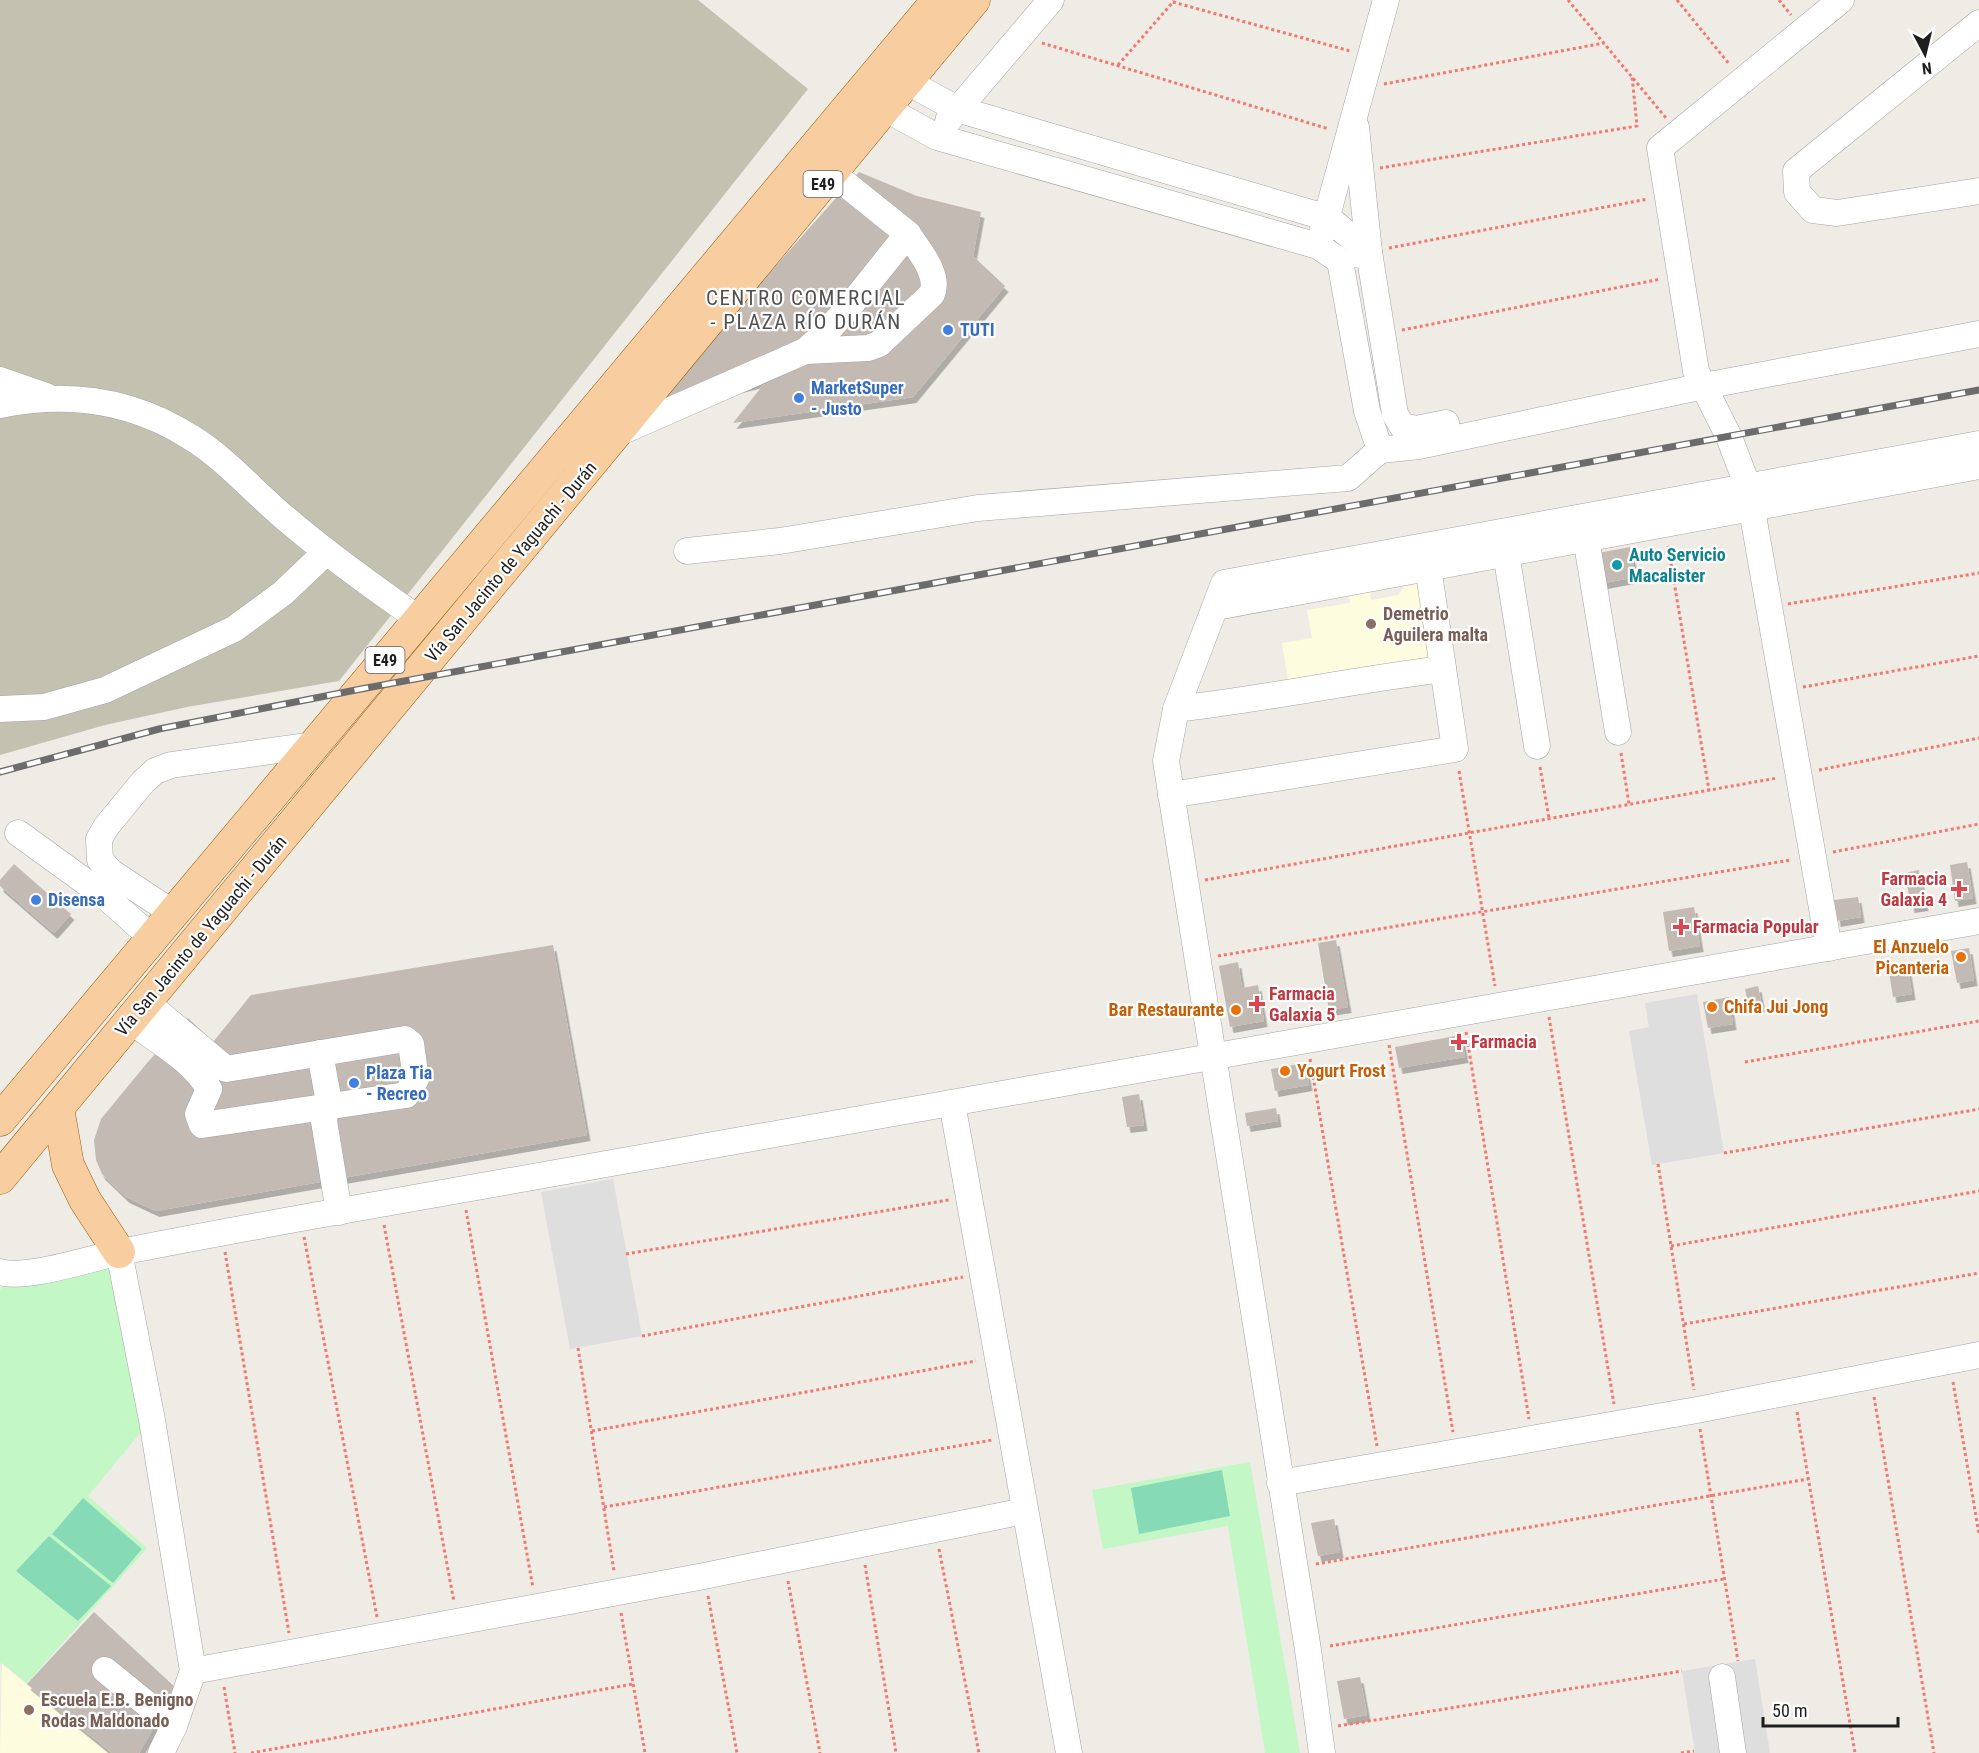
<svg xmlns="http://www.w3.org/2000/svg" width="1979" height="1753" font-family="'Roboto Condensed',sans-serif">
<style>
.education{fill:#fefcdf}
.construction{fill:#c3c2b0}
.park{fill:#c3f7c5}
.pitch{fill:#86dbb6}
.parking{fill:#dedede}
.building{fill:#c3bab4;filter:url(#shadow)}
.lines{fill:none;stroke-linecap:round;stroke-linejoin:round}
.minor-casing{stroke:#a5a5a5;stroke-width:27}
.major-casing{stroke:#925d06;stroke-width:33}
.path{stroke:#f47770;stroke-width:3;stroke-dasharray:3 3;stroke-linecap:butt}
.minor{stroke:#fff;stroke-width:26}
.major{stroke:#f8cea0;stroke-width:32}
.rail-casing{stroke:#6c6c6c;stroke-width:7}
.rail{stroke:#fff;stroke-width:4.5;stroke-dasharray:14;stroke-linecap:butt}
.shop-dot{fill:#3f7fe0;stroke:#fff;stroke-width:2}
.culture-dot{fill:#0f9aa8;stroke:#fff;stroke-width:2}
.education-dot{fill:#8d6e63;stroke:#fff;stroke-width:2}
.health-dot{fill:#e0444e;stroke:#fff;stroke-width:2}
.food-dot{fill:#e8710a;stroke:#fff;stroke-width:2}
.labels{text-anchor:middle;stroke-width:4.5;stroke-linejoin:round;paint-order:stroke}
.shield{fill:#fff;stroke:#626262;stroke-width:1.5}
.shield-label{font-size:16px;font-weight:bold;fill:#1e1e1e}
.shop-label{font-size:18px;font-weight:bold;fill:#366cbe;stroke:#fff;text-anchor:start}
.culture-label{font-size:18px;font-weight:bold;fill:#0d838f;stroke:#fff;text-anchor:start}
.street-label{font-size:18px;fill:#1e1e1e;stroke:#fff}
.education-label{font-size:18px;font-weight:bold;fill:#785e54;stroke:#fff;text-anchor:start}
.health-label{font-size:18px;font-weight:bold;fill:#be3a42;stroke:#fff;text-anchor:start}
.food-label{font-size:18px;font-weight:bold;fill:#c56008;stroke:#fff;text-anchor:end}
.quarter-label{font-size:21px;letter-spacing:1.5px;fill:#515151;stroke:#fff}
</style>
<defs>
<filter id="shadow"><feDropShadow dx="3.5" dy="6" stdDeviation="0" flood-color="#0004"/></filter>
</defs>
<rect width="100%" height="100%" fill="#efebe5"/>
<!-- education -->
<g class="education">
<polygon points="1418,584 1437,651 1429,662 1289,686 1282,643 1312,638 1307,610 1350,603 1349,596 1370,592 1371,600 1398,595 1404,587"/>
<polygon points="2,1664 109,1753 0,1753"/>
</g>
<!-- construction -->
<polygon class="construction" points="0,0 698,0 808,89 339,681 187,707 105,725 0,755"/>
<!-- park -->
<g class="park">
<polygon points="120,1254 150,1421 88,1496 147,1548 27,1683 2,1663 0,1664 0,1290 11,1276"/>
<polygon points="1250,1462 1300,1753 1265,1753 1228,1526 1103,1549 1092,1490"/>
</g>
<!-- pitch -->
<g class="pitch">
<polygon points="1222,1470 1230,1516 1139,1534 1131,1488"/>
<polygon points="83,1498 142,1549 113,1583 52,1534"/>
<polygon points="49,1536 111,1586 78,1621 16,1571"/>
</g>
<!-- parking -->
<g class="parking">
<polygon points="1697,994 1724,1153 1652,1165 1629,1031 1649,1027 1645,1003"/>
<polygon points="613,1179 642,1336 570,1349 541,1192"/>
<polygon points="1755,1659 1770,1753 1695,1753 1682,1671"/>
</g>
<!-- building -->
<g class="building">
<polygon points="859,172 917,196 981,212 973,256 1005,286 913,397 733,423 767,380 648,410"/>
<polygon points="1630,547 1636,577 1604,583 1598,553"/>
<polygon points="1967,862 1973,898 1955,901 1950,865"/>
<polygon points="14,864 71,914 54,933 0,886 0,880"/>
<polygon points="1919,870 1925,905 1911,907 1905,873"/>
<polygon points="1858,897 1861,917 1837,921 1834,900"/>
<polygon points="1694,907 1700,946 1669,951 1663,912"/>
<polygon points="1336,940 1348,1007 1329,1010 1318,943"/>
<polygon points="553,945 587,1135 156,1211 126,1197 102,1174 96,1160 94,1140 101,1119 147,1063 188,1018 213,1042 251,995"/>
<polygon points="1969,948 1974,980 1957,983 1951,951"/>
<polygon points="1238,962 1242,988 1258,985 1264,1021 1230,1027 1219,966"/>
<polygon points="1907,963 1912,994 1893,997 1888,966"/>
<polygon points="1758,986 1762,1006 1749,1008 1745,989"/>
<polygon points="1729,997 1733,1024 1708,1028 1703,1002"/>
<polygon points="1461,1035 1465,1057 1399,1068 1395,1047"/>
<polygon points="1305,1063 1309,1085 1275,1091 1271,1069"/>
<polygon points="1139,1094 1144,1125 1127,1127 1122,1097"/>
<polygon points="1276,1108 1278,1121 1247,1126 1245,1113"/>
<polygon points="1334,1519 1340,1552 1318,1556 1311,1523"/>
<polygon points="94,1612 176,1688 139,1753 112,1753 27,1684"/>
<polygon points="1360,1677 1367,1715 1344,1719 1337,1681"/>
</g>
<g class="lines">
<defs>
<g id="minor">
<polyline points="1979,23 1796,171 1797,192 1813,210 1837,213 1979,191"/>
<polyline points="891,73 957,109 1328,218 1369,252 1395,414 1402,426 1416,429 1446,423"/>
<polyline points="868,99 937,137 1318,246 1340,261 1367,411 1380,450 1419,446 1704,386 1979,334"/>
<polyline points="948,121 1051,0"/>
<polyline points="1356,127 1369,252 1360,255"/>
<polyline points="1322,234 1386,0"/>
<path d="M 805,351 L 868,348 L 879,344 L 932,294 C 940,274 919,251 908,234"/>
<polyline points="0,380 46,396"/>
<path d="M 0,405 C 68,391 133,400 192,438 C 226,459 254,492 285,518 C 328,555 373,587 419,619"/>
<path d="M 616,434 L 805,351 C 845,318 874,274 908,234 L 832,173"/>
<polyline points="1586,538 1618,732"/>
<polyline points="687,551 780,541 978,508 1348,478 1380,450"/>
<polyline points="1506,553 1537,746"/>
<polyline points="1216,607 1979,466"/>
<polyline points="0,709 44,707 105,690 234,629 283,593 325,553"/>
<path d="M 1176,709 C 1265,699 1353,680 1443,669"/>
<polyline points="1171,795 1455,749 1428,567"/>
<polyline points="18,833 105,896 152,938"/>
<polyline points="173,913 111,872 100,860 99,839 106,827 143,782 155,771 171,765 313,745"/>
<polyline points="1829,948 1748,487 1729,437 1696,371 1660,148 1841,0"/>
<path d="M 131,1021 C 157,1041 193,1060 209,1089 L 198,1114 L 202,1125 L 406,1095 L 416,1079 L 411,1044 L 405,1039 L 226,1069 L 147,1003"/>
<polyline points="320,1053 330,1108"/>
<polyline points="952,1103 1069,1753"/>
<polyline points="322,1109 339,1212"/>
<polyline points="119,1252 152,1420 193,1671 174,1726 161,1753"/>
<path d="M 0,1272 C 26,1280 91,1258 121,1252 C 181,1240 241,1229 301,1218 L 1979,921"/>
<polyline points="1280,1483 1697,1410 1979,1355"/>
<polyline points="105,1670 174,1726"/>
<polyline points="193,1671 704,1576 1024,1511"/>
<polyline points="1722,1677 1733,1753"/>
<polyline points="1322,1753 1308,1650 1166,761 1176,709 1224,583 1979,444"/>
</g>
<g id="major">
<polyline points="58,1108 68,1165 85,1200 119,1252"/>
<polyline points="0,1120 938,0"/>
<polyline points="0,1178 974,0"/>
</g>
</defs>
<!-- minor casing -->
<use href="#minor" class="minor-casing"/>
<!-- major casing -->
<use href="#major" class="major-casing"/>
<!-- path -->
<g class="path">
<polyline points="1568,0 1666,118"/>
<polyline points="1677,0 1730,65"/>
<polyline points="1779,0 1791,15"/>
<polyline points="1173,2 1350,51"/>
<polyline points="1042,43 1329,129"/>
<polyline points="1118,65 1174,1"/>
<polyline points="1384,84 1604,43"/>
<polyline points="1380,168 1637,126 1632,76"/>
<polyline points="1389,248 1648,199"/>
<polyline points="1402,330 1661,279"/>
<polyline points="1668,546 1709,790"/>
<polyline points="1788,604 1979,573"/>
<polyline points="1803,687 1979,656"/>
<polyline points="1621,753 1629,804"/>
<polyline points="1540,767 1549,818"/>
<polyline points="1819,770 1979,738"/>
<polyline points="1459,771 1495,986"/>
<polyline points="1833,852 1979,824"/>
<polyline points="1205,880 1777,778"/>
<polyline points="1218,956 1791,860"/>
<polyline points="1549,1017 1614,1404"/>
<polyline points="1466,1032 1529,1419"/>
<polyline points="1389,1045 1453,1432"/>
<polyline points="1310,1059 1377,1446"/>
<polyline points="1745,1062 1979,1021"/>
<polyline points="1724,1153 1979,1109"/>
<polyline points="1658,1164 1694,1390"/>
<polyline points="466,1210 533,1588"/>
<polyline points="384,1225 454,1602"/>
<polyline points="304,1237 377,1617"/>
<polyline points="1671,1246 1979,1191"/>
<polyline points="225,1252 289,1633"/>
<polyline points="626,1254 949,1200"/>
<polyline points="1684,1324 1979,1273"/>
<polyline points="642,1336 963,1277"/>
<polyline points="578,1348 614,1571"/>
<polyline points="1953,1382 1979,1534"/>
<polyline points="1874,1397 1934,1753"/>
<polyline points="1797,1412 1855,1753"/>
<polyline points="1700,1429 1738,1661"/>
<polyline points="592,1431 976,1361"/>
<polyline points="604,1507 992,1440"/>
<polyline points="939,1549 979,1753"/>
<polyline points="1316,1564 1808,1479"/>
<polyline points="865,1565 896,1753"/>
<polyline points="788,1581 820,1753"/>
<polyline points="708,1596 737,1753"/>
<polyline points="621,1613 645,1753"/>
<polyline points="1330,1646 1724,1579"/>
<polyline points="224,1687 235,1753"/>
<polyline points="1338,1726 1682,1671"/>
<polyline points="251,1753 633,1684"/>
<polyline points="1681,1753 1694,1751"/>
</g>
<!-- minor -->
<use href="#minor" class="minor"/>
<!-- major -->
<use href="#major" class="major"/>
<defs>
<polyline id="rail" points="0,772 159,729 361,689 1979,390"/>
</defs>
<!-- rail casing -->
<use href="#rail" class="rail-casing"/>
<!-- rail -->
<use href="#rail" class="rail"/>
</g>
<!-- markers -->
<g class="shop-dot">
<circle cx="948" cy="330" r="6"/>
<circle cx="799" cy="398" r="6"/>
<circle cx="36" cy="900" r="6"/>
<circle cx="354" cy="1083" r="6"/>
</g>
<circle class="culture-dot" cx="1617" cy="565" r="6"/>
<g class="education-dot">
<circle cx="1371" cy="624" r="6"/>
<circle cx="29" cy="1710" r="6"/>
</g>
<g class="health-dot">
<path d="M1956 880h6v6h6v6h-6v6h-6v-6h-6v-6h6z"/>
<path d="M1678 918h6v6h6v6h-6v6h-6v-6h-6v-6h6z"/>
<path d="M1254 995h6v6h6v6h-6v6h-6v-6h-6v-6h6z"/>
<path d="M1456 1033h6v6h6v6h-6v6h-6v-6h-6v-6h6z"/>
</g>
<g class="food-dot">
<circle cx="1961" cy="957" r="6"/>
<circle cx="1712" cy="1007" r="6"/>
<circle cx="1236" cy="1010" r="6"/>
<circle cx="1285" cy="1071" r="6"/>
</g>
<g class="labels">
<!-- shield labels -->
<g class="shield">
<rect x="803.5" y="171" width="39" height="26" rx="4.5"/>
<rect x="365.5" y="647" width="39" height="26" rx="4.5"/>
</g>
<g class="shield-label">
<text x="823" y="190">E49</text>
<text x="385" y="666">E49</text>
</g>
<!-- shop labels -->
<g class="shop-label">
<text x="960" y="336">TUTI</text>
<text x="811" y="394">MarketSuper<tspan x="811" dy="21">- Justo</tspan></text>
<text x="48" y="906">Disensa</text>
<text x="366" y="1079">Plaza Tia<tspan x="366" dy="21">- Recreo</tspan></text>
</g>
<!-- culture labels -->
<g class="culture-label">
<text x="1629" y="561">Auto Servicio<tspan x="1629" dy="21">Macalister</tspan></text>
</g>
<!-- street labels -->
<g class="street-label">
<text transform="translate(511 562) rotate(-50)" y="6">Vía San Jacinto de Yaguachi - Durán</text>
<text transform="translate(201 936) rotate(-50)" y="6">Vía San Jacinto de Yaguachi - Durán</text>
</g>
<!-- education labels -->
<g class="education-label">
<text x="1383" y="620">Demetrio<tspan x="1383" dy="21">Aguilera malta</tspan></text>
<text x="41" y="1706">Escuela E.B. Benigno<tspan x="41" dy="21">Rodas Maldonado</tspan></text>
</g>
<!-- health labels -->
<g class="health-label">
<text x="1947" y="885" text-anchor="end">Farmacia<tspan x="1947" dy="21">Galaxia 4</tspan></text>
<text x="1693" y="933">Farmacia Popular</text>
<text x="1269" y="1000">Farmacia<tspan x="1269" dy="21">Galaxia 5</tspan></text>
<text x="1471" y="1048">Farmacia</text>
</g>
<!-- food labels -->
<g class="food-label">
<text x="1949" y="953">El Anzuelo<tspan x="1949" dy="21">Picanteria</tspan></text>
<text x="1724" y="1013" text-anchor="start">Chifa Jui Jong</text>
<text x="1224" y="1016">Bar Restaurante</text>
<text x="1297" y="1077" text-anchor="start">Yogurt Frost</text>
</g>
<!-- quarter labels -->
<g class="quarter-label">
<text x="806" y="305">CENTRO COMERCIAL<tspan x="806" dy="24">- PLAZA RÍO DURÁN</tspan></text>
</g>
</g>
<!-- north arrow -->
<g transform="translate(1925 54) rotate(173)" stroke="#ffffff" stroke-width="4.5" paint-order="stroke">
<path d="M0-4.5L10 22L0 15L-10 22Z" fill="#1e1e1e"/>
<text y="-9" font-size="16" font-weight="bold" text-anchor="middle" fill="#1e1e1e">N</text>
</g>
<!-- scale -->
<path d="M1763 1717v9h135v-9" fill="none" stroke="#1e1e1e" stroke-width="3"/>
<text x="1772" y="1717" font-size="18" fill="#1e1e1e" stroke="#ffffff" stroke-width="4.5" paint-order="stroke">50 m</text>
</svg>
